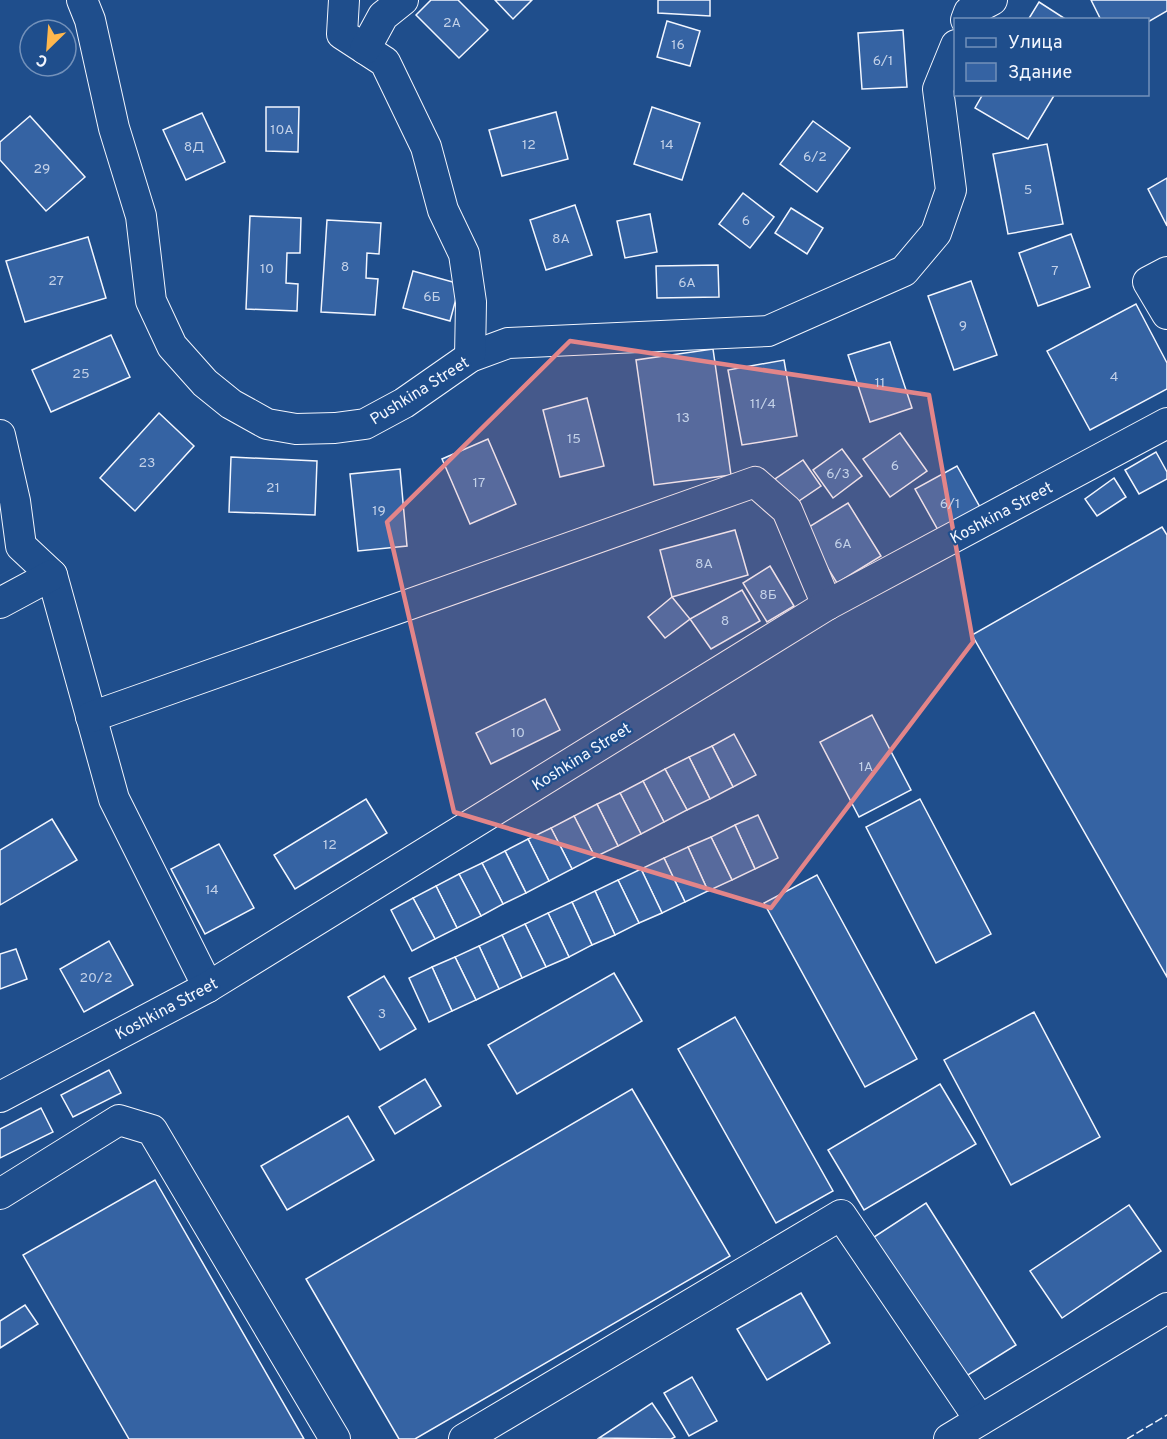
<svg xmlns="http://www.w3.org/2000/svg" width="1167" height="1439" font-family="Overpass,sans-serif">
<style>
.building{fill:#3563a3;stroke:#f2f6ff;stroke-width:1.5}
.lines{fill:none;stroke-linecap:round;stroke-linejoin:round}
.minor-casing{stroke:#f2f6ff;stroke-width:32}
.minor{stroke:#1f4e8c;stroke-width:30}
.fence{stroke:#f2f6ff;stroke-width:1.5;stroke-dasharray:8 3;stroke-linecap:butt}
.marked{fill:#e38589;fill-opacity:0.2;stroke:#e38589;stroke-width:4.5;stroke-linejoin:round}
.labels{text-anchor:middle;stroke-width:4.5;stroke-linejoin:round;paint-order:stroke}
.number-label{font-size:14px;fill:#c3d1e8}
.street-label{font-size:16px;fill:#f2f6ff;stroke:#1f4e8c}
</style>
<rect width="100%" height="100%" fill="#1f4e8c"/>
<!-- building -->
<g class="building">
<polygon points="431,0 458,0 488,30 459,58 416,15"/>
<polygon points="495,0 532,0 513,19"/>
<polygon points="658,0 710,0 710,16 658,13"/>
<polygon points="1091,0 1167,0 1167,11 1148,22 1148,20 1101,20"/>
<polygon points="1039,2 1067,20 1028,20"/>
<polygon points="667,21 700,31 690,66 657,57"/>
<polygon points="903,30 907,87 862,89 858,33"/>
<polygon points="983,94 1055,94 1028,139 975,108"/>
<polygon points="266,107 299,107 298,152 266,151"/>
<polygon points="652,107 700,123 682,180 634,164"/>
<polygon points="556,112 568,159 502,176 489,130"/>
<polygon points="202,113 225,162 186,180 163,130"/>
<polygon points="30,116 85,177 46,211 0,160 0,142"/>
<polygon points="813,121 850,148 817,192 780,164"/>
<polygon points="1047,144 1063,224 1008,234 993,154"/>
<polygon points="1167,178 1167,226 1148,189"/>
<polygon points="743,193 774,217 750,248 719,224"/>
<polygon points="575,205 592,255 546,270 530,220"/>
<polygon points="791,208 823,228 807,254 775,233"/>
<polygon points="650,214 657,252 625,258 617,221"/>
<polygon points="250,216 301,218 300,253 287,253 286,283 298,284 297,311 246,309"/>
<polygon points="327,220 381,223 379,254 367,253 366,278 378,279 375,315 321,312"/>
<polygon points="1071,234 1090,287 1038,306 1019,253"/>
<polygon points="88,237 106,298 25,322 6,261"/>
<polygon points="718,265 719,297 657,298 656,266"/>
<polygon points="413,271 460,284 450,321 403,308"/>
<polygon points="971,281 997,355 954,370 928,296"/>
<polygon points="1136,304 1167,363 1167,389 1090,430 1047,351"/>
<polygon points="111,335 130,377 51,412 32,370"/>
<polygon points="890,342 912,408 870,422 848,355"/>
<polygon points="713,349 731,475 654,485 636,360"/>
<polygon points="784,360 797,436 742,445 728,370"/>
<polygon points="587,398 604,466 560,477 543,410"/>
<polygon points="159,413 194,446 135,511 100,478"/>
<polygon points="900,433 927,471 890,497 863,459"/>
<polygon points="488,439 516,504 470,524 442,459"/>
<polygon points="842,449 862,476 833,498 813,470"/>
<polygon points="1156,452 1167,472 1167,479 1139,494 1125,470"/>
<polygon points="231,457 317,461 315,515 229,512"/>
<polygon points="803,460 821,486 793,505 775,479"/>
<polygon points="957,466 985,516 943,539 915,489"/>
<polygon points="400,469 407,546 358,551 350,474"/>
<polygon points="1114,478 1126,497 1097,516 1085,499"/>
<polygon points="848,503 881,556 837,583 804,530"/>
<polygon points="1162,527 1167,535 1167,977 972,635"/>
<polygon points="735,530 748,575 672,597 660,550"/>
<polygon points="770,566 794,606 767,622 743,583"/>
<polygon points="742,590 760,621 711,649 690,619"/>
<polygon points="672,597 690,619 665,638 648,617"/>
<polygon points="545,699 560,730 491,764 476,733"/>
<polygon points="872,715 911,790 859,817 820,742"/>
<polygon points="734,734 756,775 733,787 712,746"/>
<polygon points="712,746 733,787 710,799 689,757"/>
<polygon points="689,757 710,799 687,810 665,769"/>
<polygon points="665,769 687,810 664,822 643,781"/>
<polygon points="643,781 664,822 641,834 620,793"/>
<polygon points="620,793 641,834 618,846 597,804"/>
<polygon points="366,799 387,833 295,889 274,855"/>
<polygon points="920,799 991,934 936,963 866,827"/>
<polygon points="597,804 618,846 595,857 574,816"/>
<polygon points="758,815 778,858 755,869 735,825"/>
<polygon points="574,816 595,857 572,869 551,828"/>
<polygon points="52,819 77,860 0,905 0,850"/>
<polygon points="735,825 755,869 732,880 711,837"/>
<polygon points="551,828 572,869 549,881 528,839"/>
<polygon points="711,837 732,880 708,891 688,847"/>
<polygon points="528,839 549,881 526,893 505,851"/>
<polygon points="219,844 254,908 205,934 171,869"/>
<polygon points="688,847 708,891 685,902 664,858"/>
<polygon points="505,851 526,893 503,904 482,863"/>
<polygon points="664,858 685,902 662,913 641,869"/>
<polygon points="482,863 503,904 481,916 459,874"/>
<polygon points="641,869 662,913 639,923 618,880"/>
<polygon points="459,874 481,916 457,928 436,886"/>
<polygon points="817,875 917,1059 865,1087 764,903"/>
<polygon points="618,880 639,923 615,935 595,891"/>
<polygon points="436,886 457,928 435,939 413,898"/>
<polygon points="595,891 615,935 592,945 572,902"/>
<polygon points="413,898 435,939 412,951 391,910"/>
<polygon points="572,902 592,945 569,957 548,913"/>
<polygon points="548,913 569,957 546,967 525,924"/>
<polygon points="525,924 546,967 522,978 502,935"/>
<polygon points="502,935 522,978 499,989 479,946"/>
<polygon points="109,941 133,985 84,1012 60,969"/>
<polygon points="479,946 499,989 476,1000 455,957"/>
<polygon points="16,949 27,979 0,989 0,954"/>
<polygon points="455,957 476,1000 452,1011 432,967"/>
<polygon points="432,967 452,1011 429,1022 409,978"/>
<polygon points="614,973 642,1021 517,1094 488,1045"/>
<polygon points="384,976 416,1029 380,1050 348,997"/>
<polygon points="1034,1012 1100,1137 1011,1185 944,1060"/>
<polygon points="735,1017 833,1191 776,1223 678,1049"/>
<polygon points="109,1070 121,1093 73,1117 61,1095"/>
<polygon points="425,1079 441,1106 395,1134 379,1107"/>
<polygon points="940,1084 976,1144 864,1210 828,1150"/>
<polygon points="632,1089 730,1256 415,1439 399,1439 306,1279"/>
<polygon points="41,1108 53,1132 0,1158 0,1129"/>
<polygon points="348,1116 374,1160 287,1210 261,1166"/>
<polygon points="155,1180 304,1439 129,1439 23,1255"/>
<polygon points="926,1203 1016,1345 960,1380 871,1239"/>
<polygon points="1129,1205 1161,1251 1062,1318 1030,1271"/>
<polygon points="801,1293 830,1343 767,1380 737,1329"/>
<polygon points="25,1305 38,1324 0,1348 0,1321"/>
<polygon points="692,1377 717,1421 689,1436 664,1393"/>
<polygon points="652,1403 675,1437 671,1439 599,1438"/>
</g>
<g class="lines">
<defs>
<g id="minor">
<polyline points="82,0 90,20 114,128 141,216 151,301 172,346 205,383 231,404 267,424 296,429 335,428 365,424 404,403 470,357 508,343 768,331 904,271 936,233 951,190 938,89 956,45"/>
<polyline points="344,0 342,34 385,62 426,147 443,210 464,254 471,302 470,357"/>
<polyline points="966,20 969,12 992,0"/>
<polyline points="365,49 383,16 403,0"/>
<polyline points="1167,272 1148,282 1167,314"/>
<polyline points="0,435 15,501 21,546 52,575 114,799 208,987"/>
<polyline points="0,603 52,575"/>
<polyline points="91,717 755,482 787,510 827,605"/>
<polyline points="0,1097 208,987 827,605 1167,423"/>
<polyline points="0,1194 119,1120 152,1130 335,1439"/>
<polyline points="464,1439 841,1215 980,1420"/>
<polyline points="949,1439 1167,1308"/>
</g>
</defs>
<!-- minor casing -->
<use href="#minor" class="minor-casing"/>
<!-- minor -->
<use href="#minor" class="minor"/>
<!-- fence -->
<polyline class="fence" points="1127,1439 1167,1415"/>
</g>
<!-- marked area -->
<path class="marked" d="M 570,341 L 929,395 L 973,642 L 771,908 L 454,812 L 387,522 Z"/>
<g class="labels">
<!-- number labels -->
<g class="number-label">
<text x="452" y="27">2А</text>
<text x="678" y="49">16</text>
<text x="883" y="65">6/1</text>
<text x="282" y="134">10А</text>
<text x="529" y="149">12</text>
<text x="667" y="149">14</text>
<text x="194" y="151">8Д</text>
<text x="815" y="161">6/2</text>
<text x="42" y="173">29</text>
<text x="1028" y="194">5</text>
<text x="746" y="225">6</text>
<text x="561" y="243">8А</text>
<text x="345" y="271">8</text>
<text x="267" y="273">10</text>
<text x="1055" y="275">7</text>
<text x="56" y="285">27</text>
<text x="687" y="287">6А</text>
<text x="432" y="301">6Б</text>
<text x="963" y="330">9</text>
<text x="81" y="378">25</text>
<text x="1114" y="381">4</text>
<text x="880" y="387">11</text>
<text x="763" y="408">11/4</text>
<text x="683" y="422">13</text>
<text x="574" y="443">15</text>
<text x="147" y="467">23</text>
<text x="895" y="470">6</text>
<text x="838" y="478">6/3</text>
<text x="479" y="487">17</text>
<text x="273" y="492">21</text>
<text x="950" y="508">6/1</text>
<text x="379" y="515">19</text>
<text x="843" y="548">6А</text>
<text x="704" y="568">8А</text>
<text x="768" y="599">8Б</text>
<text x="725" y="625">8</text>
<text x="518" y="737">10</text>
<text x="866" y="771">1А</text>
<text x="330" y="849">12</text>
<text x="212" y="894">14</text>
<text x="96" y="982">20/2</text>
<text x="382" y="1018">3</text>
</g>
<!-- street labels -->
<g class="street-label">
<text transform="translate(419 390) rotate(-32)" y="6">Pushkina Street</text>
<text transform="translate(1001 512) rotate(-28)" y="6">Koshkina Street</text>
<text transform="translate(581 756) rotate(-32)" y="6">Koshkina Street</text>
<text transform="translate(166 1008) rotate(-28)" y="6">Koshkina Street</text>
</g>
</g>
<!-- legend -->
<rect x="954" y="18" width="195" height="78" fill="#1f4e8c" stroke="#7391ba" stroke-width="1.5"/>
<rect x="966" y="38" width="30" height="9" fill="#1f4e8c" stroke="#7391ba" stroke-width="1.5"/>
<text x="1008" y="48" font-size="18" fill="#f2f6ff">Улица</text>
<rect x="966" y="63" width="30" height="18" fill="#3563a3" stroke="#7391ba" stroke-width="1.5"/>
<text x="1008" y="78" font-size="18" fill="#f2f6ff">Здание</text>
<!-- north arrow -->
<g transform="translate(48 48) rotate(205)"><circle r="28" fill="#1f4e8c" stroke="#7391ba" stroke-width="1.5"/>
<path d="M0-4.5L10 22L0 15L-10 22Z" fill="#ffb74d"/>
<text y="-9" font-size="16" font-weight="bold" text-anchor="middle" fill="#f2f6ff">С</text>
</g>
</svg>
